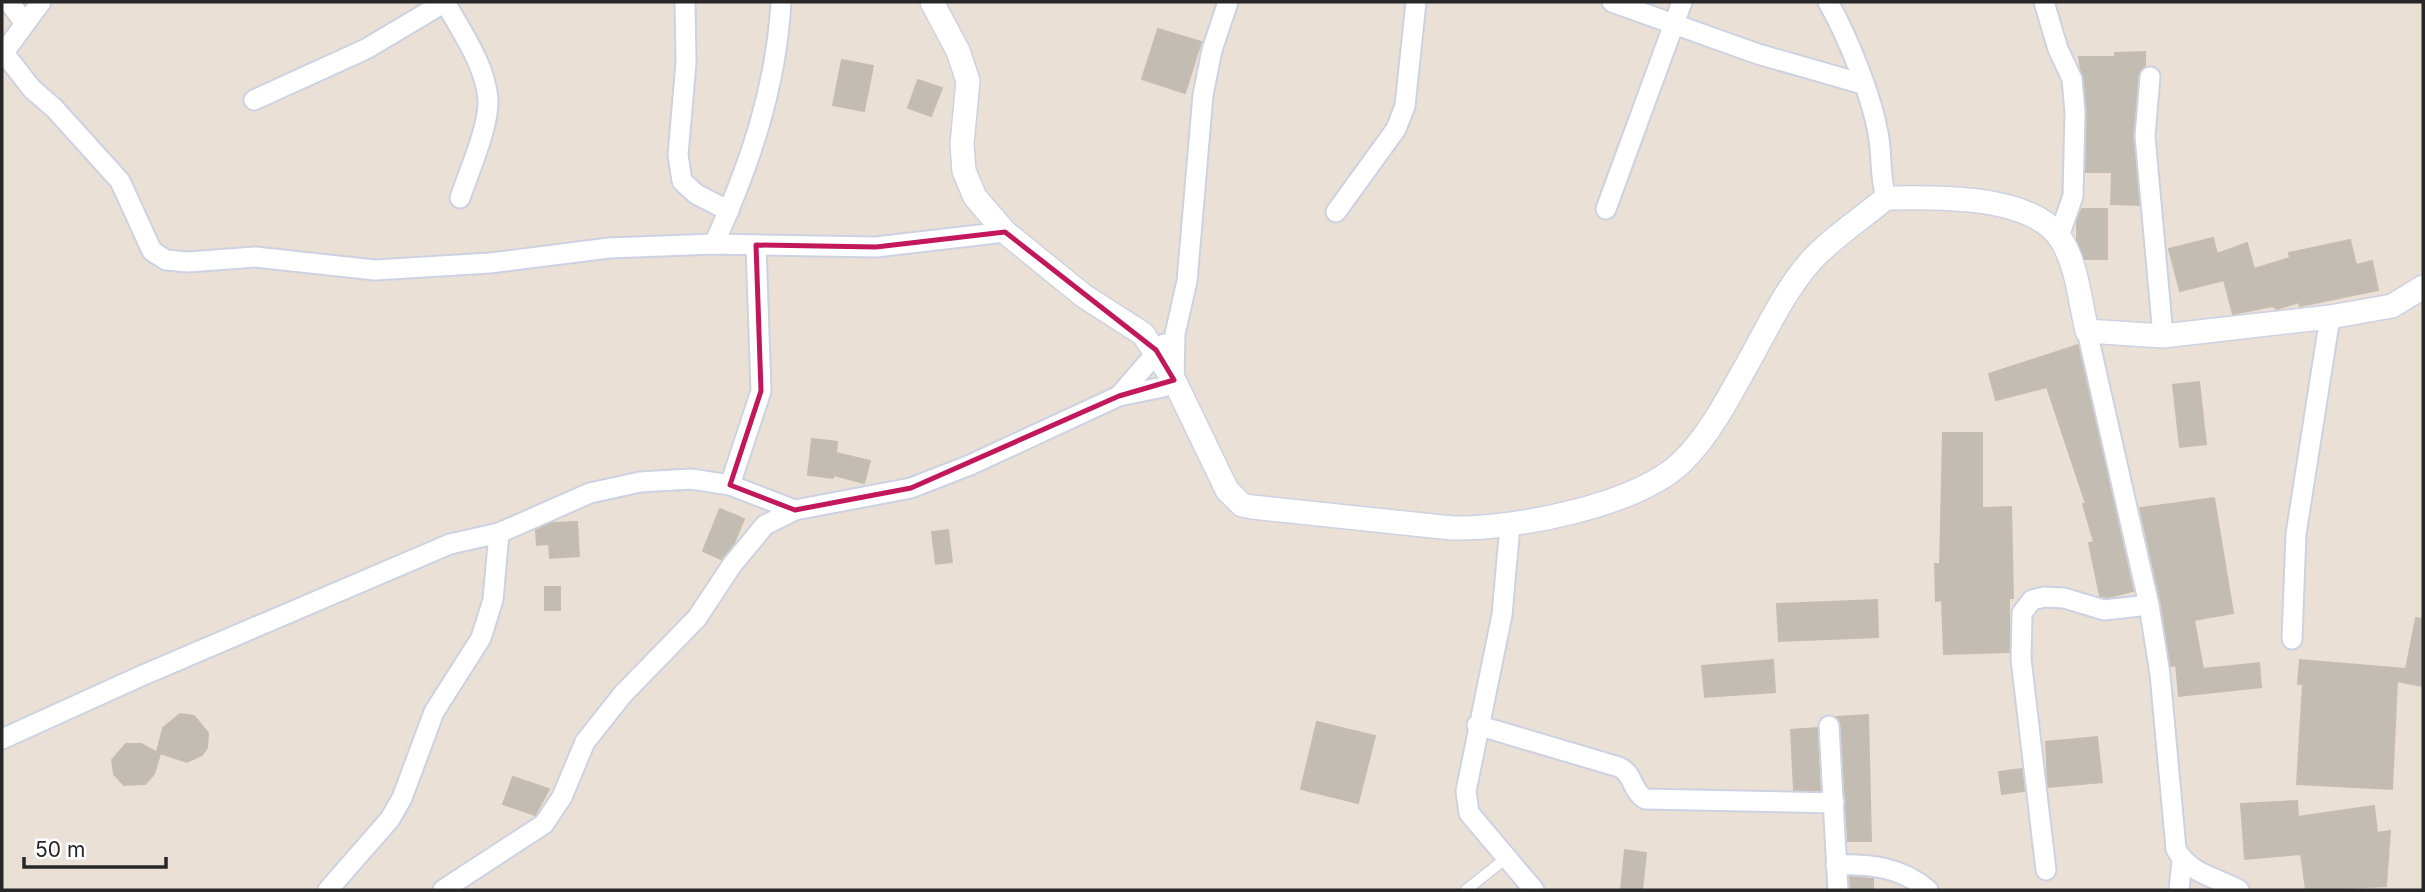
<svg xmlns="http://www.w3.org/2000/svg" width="2425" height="892" font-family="Inter,sans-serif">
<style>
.building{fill:#c2bcb3;stroke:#c6bcb0;stroke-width:2}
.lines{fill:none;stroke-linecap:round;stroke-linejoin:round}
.service-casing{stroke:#ccd2e2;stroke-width:13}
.minor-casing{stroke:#ccd2e2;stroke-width:23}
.tertiary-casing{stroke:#ccd2e2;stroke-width:26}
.service{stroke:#fff;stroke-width:10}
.minor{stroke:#fff;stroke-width:19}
.tertiary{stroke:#fff;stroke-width:23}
.marked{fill:none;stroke:#c2185b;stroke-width:5;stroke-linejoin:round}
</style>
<rect width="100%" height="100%" fill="#ebe0d6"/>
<!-- building -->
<g class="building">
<polygon points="1158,29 1201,42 1185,93 1142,79"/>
<polygon points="2145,52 2145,66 2138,76 2133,135 2139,205 2111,204 2112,172 2086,172 2087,111 2079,57 2115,57 2115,53"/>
<polygon points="842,60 873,66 864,111 833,105"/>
<polygon points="918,80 942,88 931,116 908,108"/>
<polygon points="2082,209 2107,209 2107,259 2085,259 2077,240 2077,221"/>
<polygon points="2213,238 2217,254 2247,243 2254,269 2290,258 2289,253 2350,240 2356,265 2372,261 2378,290 2300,306 2299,302 2277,309 2272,306 2233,314 2224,280 2180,291 2169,249"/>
<polygon points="2078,345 2133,591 2109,597 2100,596 2089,543 2094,542 2083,504 2086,504 2047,387 1996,400 1989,374"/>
<polygon points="2199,382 2206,444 2180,447 2173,385"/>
<polygon points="1943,433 1982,433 1982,508 2011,507 2013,598 2009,598 2009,652 1944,654 1942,600 1936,601 1935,564 1940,564"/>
<polygon points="812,439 837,442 836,453 870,461 864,483 834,475 833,478 808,475"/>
<polygon points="2214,498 2233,613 2194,620 2203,669 2259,663 2261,687 2179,696 2176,665 2171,666 2161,602 2140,508"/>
<polygon points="720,509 744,519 734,543 721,559 703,551"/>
<polygon points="577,522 579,556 550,558 549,544 537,545 536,530 551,523"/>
<polygon points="948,530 952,562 936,564 932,532"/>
<rect x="545" y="587" width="15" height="23"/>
<polygon points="1877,600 1878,637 1779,641 1777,604"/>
<polygon points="2416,618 2423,619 2423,686 2397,681 2392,789 2297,784 2303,684 2298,684 2300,660 2406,669"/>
<polygon points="1773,660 1775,692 1705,697 1702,666"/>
<polygon points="180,714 194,716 208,733 207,748 202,755 187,762 157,752 163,728"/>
<polygon points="1868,715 1871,841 1848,841 1841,725 1837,717"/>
<polygon points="1317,722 1375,736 1358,803 1301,789"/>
<polygon points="1817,728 1820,790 1794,790 1791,730"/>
<polygon points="2097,737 2102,782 2048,787 2046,742"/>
<polygon points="126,744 141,744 160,754 154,774 145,784 124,785 114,774 112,760"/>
<polygon points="2022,769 2024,791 2002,794 1999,772"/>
<polygon points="513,777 549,789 535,815 503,804"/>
<polygon points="2297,801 2298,817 2374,806 2377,833 2390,831 2386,886 2306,890 2301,854 2245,859 2241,804"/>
<polygon points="1625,850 1646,853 1642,890 1621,890"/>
<polygon points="1850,877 1873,879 1873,890 1851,890"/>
</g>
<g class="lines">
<defs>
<polyline id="service" points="1466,890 1505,859"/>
<g id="minor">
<polyline points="9,2 24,22"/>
<path d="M 445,2 C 461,31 486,66 488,100 C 489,127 469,171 460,198"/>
<polyline points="685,2 686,63 678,155 682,181 696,194 729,211"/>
<polyline points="1612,2 1758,54 1863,84"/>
<path d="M 1828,2 C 1848,37 1873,99 1879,139 C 1882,159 1880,178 1886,198"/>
<polyline points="2044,2 2058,49 2072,79 2075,112 2073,196 2059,236"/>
<polyline points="4,53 32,89 54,108 120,181 152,251 166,260 188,262 255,257 375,270 490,263 609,248 714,244 876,247 1005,232"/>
<polyline points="2,55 41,2"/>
<polyline points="2150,77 2145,136 2163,336"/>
<polyline points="254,100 366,49 445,2"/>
<polyline points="1606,209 1682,2"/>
<polyline points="1336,212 1396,129 1405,106 1416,2"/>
<path d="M 714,244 C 750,164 776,89 781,2"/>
<path d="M 2087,331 L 2149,605 L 2160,674 L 2176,849 C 2189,874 2216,877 2239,890"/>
<polyline points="1119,396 1164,344"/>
<polyline points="730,485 761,391 756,245"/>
<polyline points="1510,525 1502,615 1466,791 1469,813 1534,890"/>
<polyline points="2292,639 2296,534 2330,317"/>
<path d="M 1477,725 L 1619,767 C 1634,774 1631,790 1645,799 L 1834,803"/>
<polyline points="1829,726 1838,890"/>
<polyline points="2,739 141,676 450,544 499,533 590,493 640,482 691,479 730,485 795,510"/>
<path d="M 1836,865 C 1871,864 1901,867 1928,890"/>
<polyline points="2046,870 2021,659 2022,613 2032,600 2044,597 2064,598 2104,610 2149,605"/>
<polyline points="328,890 390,819 402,798 434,712 481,638 493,600 499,533"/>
<polyline points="443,890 544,824 562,797 585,742 623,694 697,618 732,565 765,525 795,510 911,488 970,465 1119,396 1163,387 1174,380 1175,334 1187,281 1203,95 1212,50 1228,2"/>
<polyline points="2179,890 2182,860"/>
</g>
<path id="tertiary" d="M 932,2 L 958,51 L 968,81 L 962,144 L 964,171 L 975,197 L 1005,232 L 1084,296 L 1143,334 L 1174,380 L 1227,490 L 1242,505 L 1252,507 L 1452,528 C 1515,529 1637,506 1683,461 C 1707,437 1724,406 1740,377 C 1762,340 1780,297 1809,263 C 1830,239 1861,219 1886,198 C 1933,197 2030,194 2060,238 C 2077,263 2080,302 2087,331 L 2163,336 L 2330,317 L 2392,306 L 2423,287"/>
</defs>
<!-- service casing -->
<use href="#service" class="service-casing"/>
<!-- minor casing -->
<use href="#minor" class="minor-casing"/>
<!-- tertiary casing -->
<use href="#tertiary" class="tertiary-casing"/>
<!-- service -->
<use href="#service" class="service"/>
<!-- minor -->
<use href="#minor" class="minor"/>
<!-- tertiary -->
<use href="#tertiary" class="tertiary"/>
</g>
<!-- marked area -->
<path class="marked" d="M 1005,232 L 1156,350 L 1174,380 L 1119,396 L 911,488 L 795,510 L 730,485 L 761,391 L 756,245 L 876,247 Z"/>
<!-- border -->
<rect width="2425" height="892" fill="none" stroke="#272727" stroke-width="7"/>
<!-- scale -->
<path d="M24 857v10h142v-10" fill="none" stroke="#272727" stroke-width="3.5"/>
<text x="35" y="857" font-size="21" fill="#272727" stroke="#ffffff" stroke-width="5" paint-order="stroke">50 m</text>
</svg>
